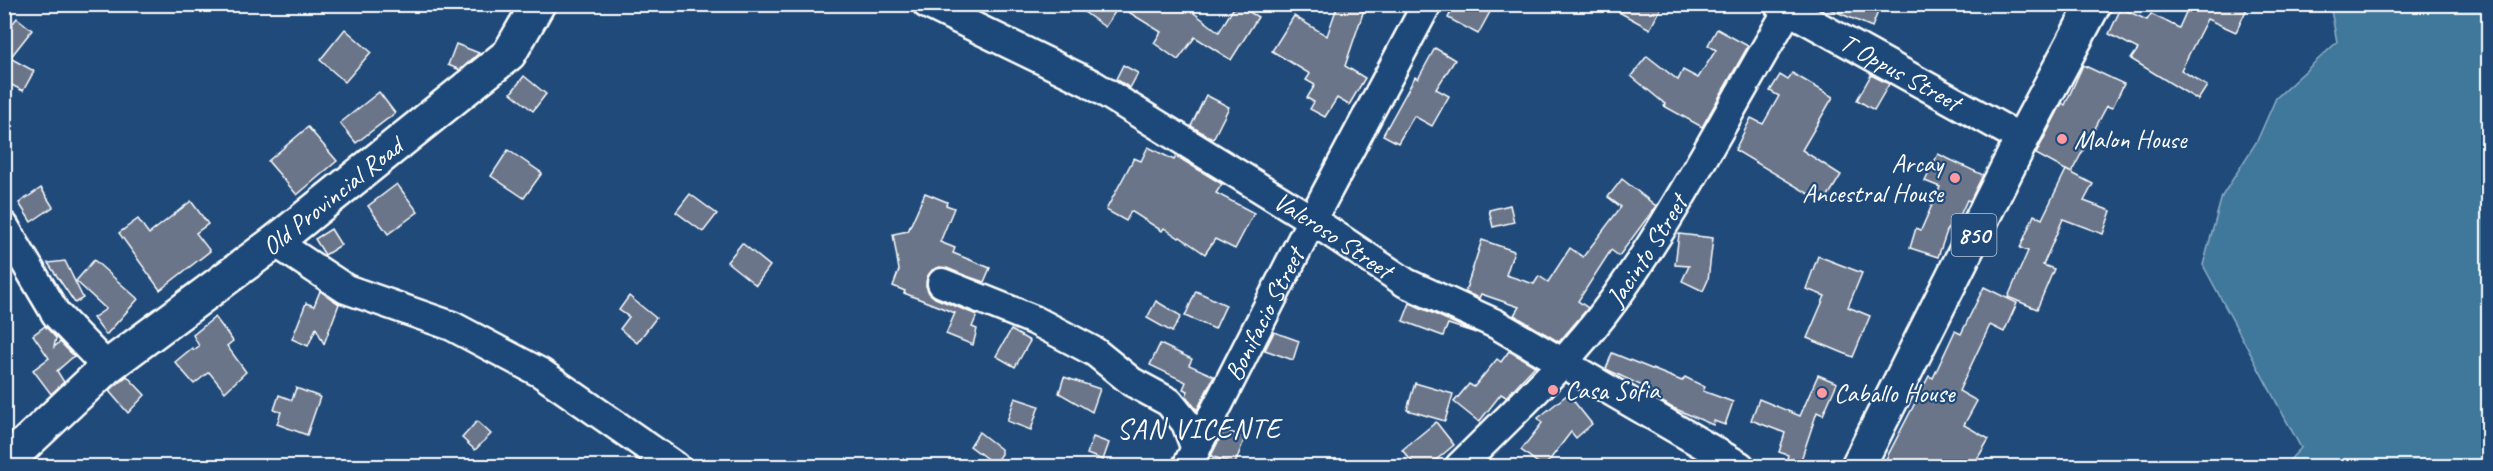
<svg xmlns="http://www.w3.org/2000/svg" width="2493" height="471" font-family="Caveat,sans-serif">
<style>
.water{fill:#41789c;stroke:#8daec4;stroke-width:1.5}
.building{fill:#6a7589;stroke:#fff;stroke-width:1.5}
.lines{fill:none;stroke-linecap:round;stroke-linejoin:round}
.minor-casing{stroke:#fff;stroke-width:33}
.major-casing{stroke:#fff;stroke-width:38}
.minor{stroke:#1f4a7a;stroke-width:28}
.major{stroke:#1f4a7a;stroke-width:33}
.poi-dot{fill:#ff9aa2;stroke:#1f4a7a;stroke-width:2}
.labels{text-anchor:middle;stroke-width:4.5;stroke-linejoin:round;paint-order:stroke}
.shield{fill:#1f4a7a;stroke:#bcc9d7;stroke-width:1.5}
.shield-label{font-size:24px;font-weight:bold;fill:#fff}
.street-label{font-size:26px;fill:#fff;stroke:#1f4a7a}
.poi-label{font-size:26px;fill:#fff;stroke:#1f4a7a;text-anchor:start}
.quarter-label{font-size:28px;letter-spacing:1.5px;fill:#fff;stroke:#1f4a7a}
</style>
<rect width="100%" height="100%" fill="#1f4a7a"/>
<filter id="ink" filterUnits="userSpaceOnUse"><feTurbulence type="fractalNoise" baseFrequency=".0167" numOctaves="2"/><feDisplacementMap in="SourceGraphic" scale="12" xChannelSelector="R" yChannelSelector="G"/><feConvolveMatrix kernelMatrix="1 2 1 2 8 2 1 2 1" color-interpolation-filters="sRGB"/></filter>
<g filter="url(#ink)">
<!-- water -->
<polygon class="water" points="2330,5 2488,5 2488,466 2284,466 2301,448 2203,265 2222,196 2257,141 2276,98 2337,42"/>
<!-- building -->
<g class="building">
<polygon points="1073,4 1197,4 1194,13 1219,32 1236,4 1258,17 1231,60 1195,37 1178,60 1154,43 1161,32 1119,6 1105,27"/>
<polygon points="1338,4 1366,4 1345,66 1365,78 1349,105 1337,98 1325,117 1310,109 1314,102 1307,98 1315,85 1306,80 1310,74 1272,51 1294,16 1327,36"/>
<polygon points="1455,4 1476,4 1490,12 1478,34 1448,18"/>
<polygon points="1604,4 1663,4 1650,29"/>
<polygon points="1818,4 1881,4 1872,27"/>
<polygon points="2176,4 2249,4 2236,32 2207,19 2181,70 2207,86 2198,100 2131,59 2138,49 2109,34 2121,8 2147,20 2151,14 2179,28 2187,10"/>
<polygon points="17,18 32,30 10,58 34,71 23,91 4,81 4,34"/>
<polygon points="345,29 371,52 345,82 320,60"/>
<polygon points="1717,29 1748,46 1702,127 1664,106 1665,104 1631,76 1647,56 1678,80 1683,70 1698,78 1716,50 1708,45"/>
<polygon points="456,44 479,53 460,70 448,65"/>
<polygon points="1435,48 1455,60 1436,89 1449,96 1432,126 1414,116 1398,143 1383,135 1415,77 1418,79"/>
<polygon points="1123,65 1138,73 1130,88 1116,79"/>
<polygon points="2083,65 2124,84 2112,108 2107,106 2071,173 2036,154 2062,103 2065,105"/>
<polygon points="1792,73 1833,97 1802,150 1841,175 1824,203 1735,150 1751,118 1763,124 1779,96 1770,91 1780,75 1788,80"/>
<polygon points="1871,75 1889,84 1874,110 1857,100"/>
<polygon points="524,76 546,94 533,111 511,93"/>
<polygon points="379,92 395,113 356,143 340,123"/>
<polygon points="1206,95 1229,107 1213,139 1191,126"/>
<polygon points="308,127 337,161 297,195 268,161"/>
<polygon points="1148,147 1174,160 1176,156 1222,184 1216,193 1254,213 1235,249 1215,239 1205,254 1180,237 1179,238 1164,228 1162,231 1131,211 1126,221 1106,210 1134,158 1141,161"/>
<polygon points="508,150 542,173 524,198 491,176"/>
<polygon points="1938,154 1983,175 1970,201 1967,200 1953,231 1948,228 1938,257 1910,248 1916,228 1921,230 1940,187 1925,181"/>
<polygon points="2066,170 2093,184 2084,201 2111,211 2103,234 2063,219 2043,265 2054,269 2037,309 2008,297 2028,251 2020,248 2034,215 2042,219"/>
<polygon points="1622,179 1656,206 1619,256 1611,250 1578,301 1588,308 1559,342 1514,315 1519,307 1481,294 1479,298 1465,292 1482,240 1514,251 1506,275 1534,284 1539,276 1548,282 1570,248 1583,257 1621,207 1608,197"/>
<polygon points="397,184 418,212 388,234 368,206"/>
<polygon points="41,188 53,207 31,222 19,203"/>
<polygon points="925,193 947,202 946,205 954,208 940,242 955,248 953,253 990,268 984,282 940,267 932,270 927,277 926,286 929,293 935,298 977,315 972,327 977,329 973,345 946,334 955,313 904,293 905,291 893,286 899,270 893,234 908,231"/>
<polygon points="690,194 717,214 703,232 676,212"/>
<polygon points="191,201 208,224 196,233 210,251 160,290 119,233 138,219 149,234"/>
<polygon points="1510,205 1514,222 1493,227 1489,210"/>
<polygon points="331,229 341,245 325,255 315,239"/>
<polygon points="1679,234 1713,238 1708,280 1703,291 1682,281 1689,266 1675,265"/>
<polygon points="742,243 770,266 756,285 727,262"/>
<polygon points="1818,256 1862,273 1848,307 1870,316 1853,357 1807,338 1825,296 1806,289"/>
<polygon points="94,260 138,299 106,335 93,318 106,309 76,281"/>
<polygon points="65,261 83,298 75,303 48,263"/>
<polygon points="1984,287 2017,303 2004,332 1990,325 1959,391 1977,401 1964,425 1989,439 1973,466 1901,466 1886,459 1929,376 1933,378 1955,331 1961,334"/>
<polygon points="320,291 339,304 324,344 316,328 308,346 292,339 306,303 314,306"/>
<polygon points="1196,291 1226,305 1215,329 1185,316"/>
<polygon points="629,296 656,318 637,343 620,329 629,317 619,310"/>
<polygon points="1156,301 1181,316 1172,332 1147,318"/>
<polygon points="1410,303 1476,333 1448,324 1443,336 1403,321"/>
<polygon points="215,317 233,341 227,346 246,372 225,392 209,372 194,384 175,362 192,348 194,350 199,346 193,335"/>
<polygon points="45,326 56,338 54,347 60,342 74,356 57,371 64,382 51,394 33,370 49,358 33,335"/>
<polygon points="1011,330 1030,341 1015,367 996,356"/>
<polygon points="1274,332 1299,341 1293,360 1265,350"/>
<polygon points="1160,344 1192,359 1189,365 1214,376 1197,410 1186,396 1188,391 1183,389 1186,382 1150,365"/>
<polygon points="1509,351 1535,366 1506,397 1501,394 1479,422 1454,402 1469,384 1474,387 1497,359 1501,362"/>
<polygon points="1612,353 1682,381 1685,377 1705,387 1703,391 1733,402 1725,425 1714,421 1713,425 1671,407 1647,393 1649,389 1606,369"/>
<polygon points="1818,375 1837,383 1823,415 1817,412 1799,466 1785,466 1788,455 1779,452 1785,433 1751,420 1759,399 1800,416"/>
<polygon points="127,376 145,395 128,413 109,391"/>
<polygon points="1064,377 1100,389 1092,412 1059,393"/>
<polygon points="1415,383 1453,394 1445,421 1407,410"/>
<polygon points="296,388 320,397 307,435 277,424 281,412 274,410 279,395 292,400"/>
<polygon points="1568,394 1592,424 1576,438 1571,432 1545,466 1542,466 1521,450 1542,423 1538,418"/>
<polygon points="1015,398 1039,406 1031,430 1007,421"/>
<polygon points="477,421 491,434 475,450 462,438"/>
<polygon points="1436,422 1454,445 1429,466 1416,466 1402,450"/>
<polygon points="1224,430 1245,437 1235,464 1211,456"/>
<polygon points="979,432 1001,449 1001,454 994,464 970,446"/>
<polygon points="1093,437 1109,443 1103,460 1087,454"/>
</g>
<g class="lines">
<defs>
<g id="minor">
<path id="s1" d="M 927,4 L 1090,83 L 1312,220 L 1406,283 L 1496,324 L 1740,466"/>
<path id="s2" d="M 1778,4 L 2022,139"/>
<polyline points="4,226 56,314 107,367"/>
<polyline points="275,242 346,289 452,326 541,373 675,466"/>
<polyline points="942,283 1034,320 1095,352 1132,382 1169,402 1186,423 1196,449"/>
<path id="s3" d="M 1187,466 L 1312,220 L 1427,4"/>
<path id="s4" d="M 1460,466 C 1513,413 1570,361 1614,300 C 1681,206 1732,103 1792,4"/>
</g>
<g id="major">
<path id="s5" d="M 4,464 L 107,367 L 275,242 L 509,54 L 538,4"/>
<polyline points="1858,466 2022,139 2094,4"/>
</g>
</defs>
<!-- minor casing -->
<use href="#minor" class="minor-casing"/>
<!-- major casing -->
<use href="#major" class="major-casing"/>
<!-- minor -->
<use href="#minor" class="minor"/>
<!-- major -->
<use href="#major" class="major"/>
</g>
</g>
<!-- markers -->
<g class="poi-dot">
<circle cx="2062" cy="139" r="6"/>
<circle cx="1955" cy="178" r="6"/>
<circle cx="1553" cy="390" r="6"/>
<circle cx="1822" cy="393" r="6"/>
</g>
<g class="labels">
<!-- shield labels -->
<rect class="shield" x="1951.5" y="214" width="45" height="42" rx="4.5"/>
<g class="shield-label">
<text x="1974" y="243">850</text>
</g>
<!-- street labels -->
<g class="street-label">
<text dy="9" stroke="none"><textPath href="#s2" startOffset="140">T Oppus Street</textPath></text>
<text dy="9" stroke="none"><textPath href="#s5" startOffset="424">Old Provincial Road</textPath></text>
<text dy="9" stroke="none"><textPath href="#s1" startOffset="468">Valeroso Street</textPath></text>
<text dy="9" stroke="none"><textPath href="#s4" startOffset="286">Jacinto Street</textPath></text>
<text dy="9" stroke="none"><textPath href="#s3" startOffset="170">Bonifacio Street</textPath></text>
</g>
<!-- poi labels -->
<g class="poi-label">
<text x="2074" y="148">Malon House</text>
<text x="1943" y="172" text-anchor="end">Arcay<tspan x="1943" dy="30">Ancestral House</tspan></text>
<text x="1565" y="399">Casa Sofia</text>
<text x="1834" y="402">Caballo House</text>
</g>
<!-- quarter labels -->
<g class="quarter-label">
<text x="1199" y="438">SAN VICENTE</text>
</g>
</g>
<!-- margin -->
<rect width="2493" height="471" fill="none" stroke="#1f4a7a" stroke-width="24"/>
<rect x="12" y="12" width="2469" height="447" fill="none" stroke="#fff" stroke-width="2" filter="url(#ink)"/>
</svg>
